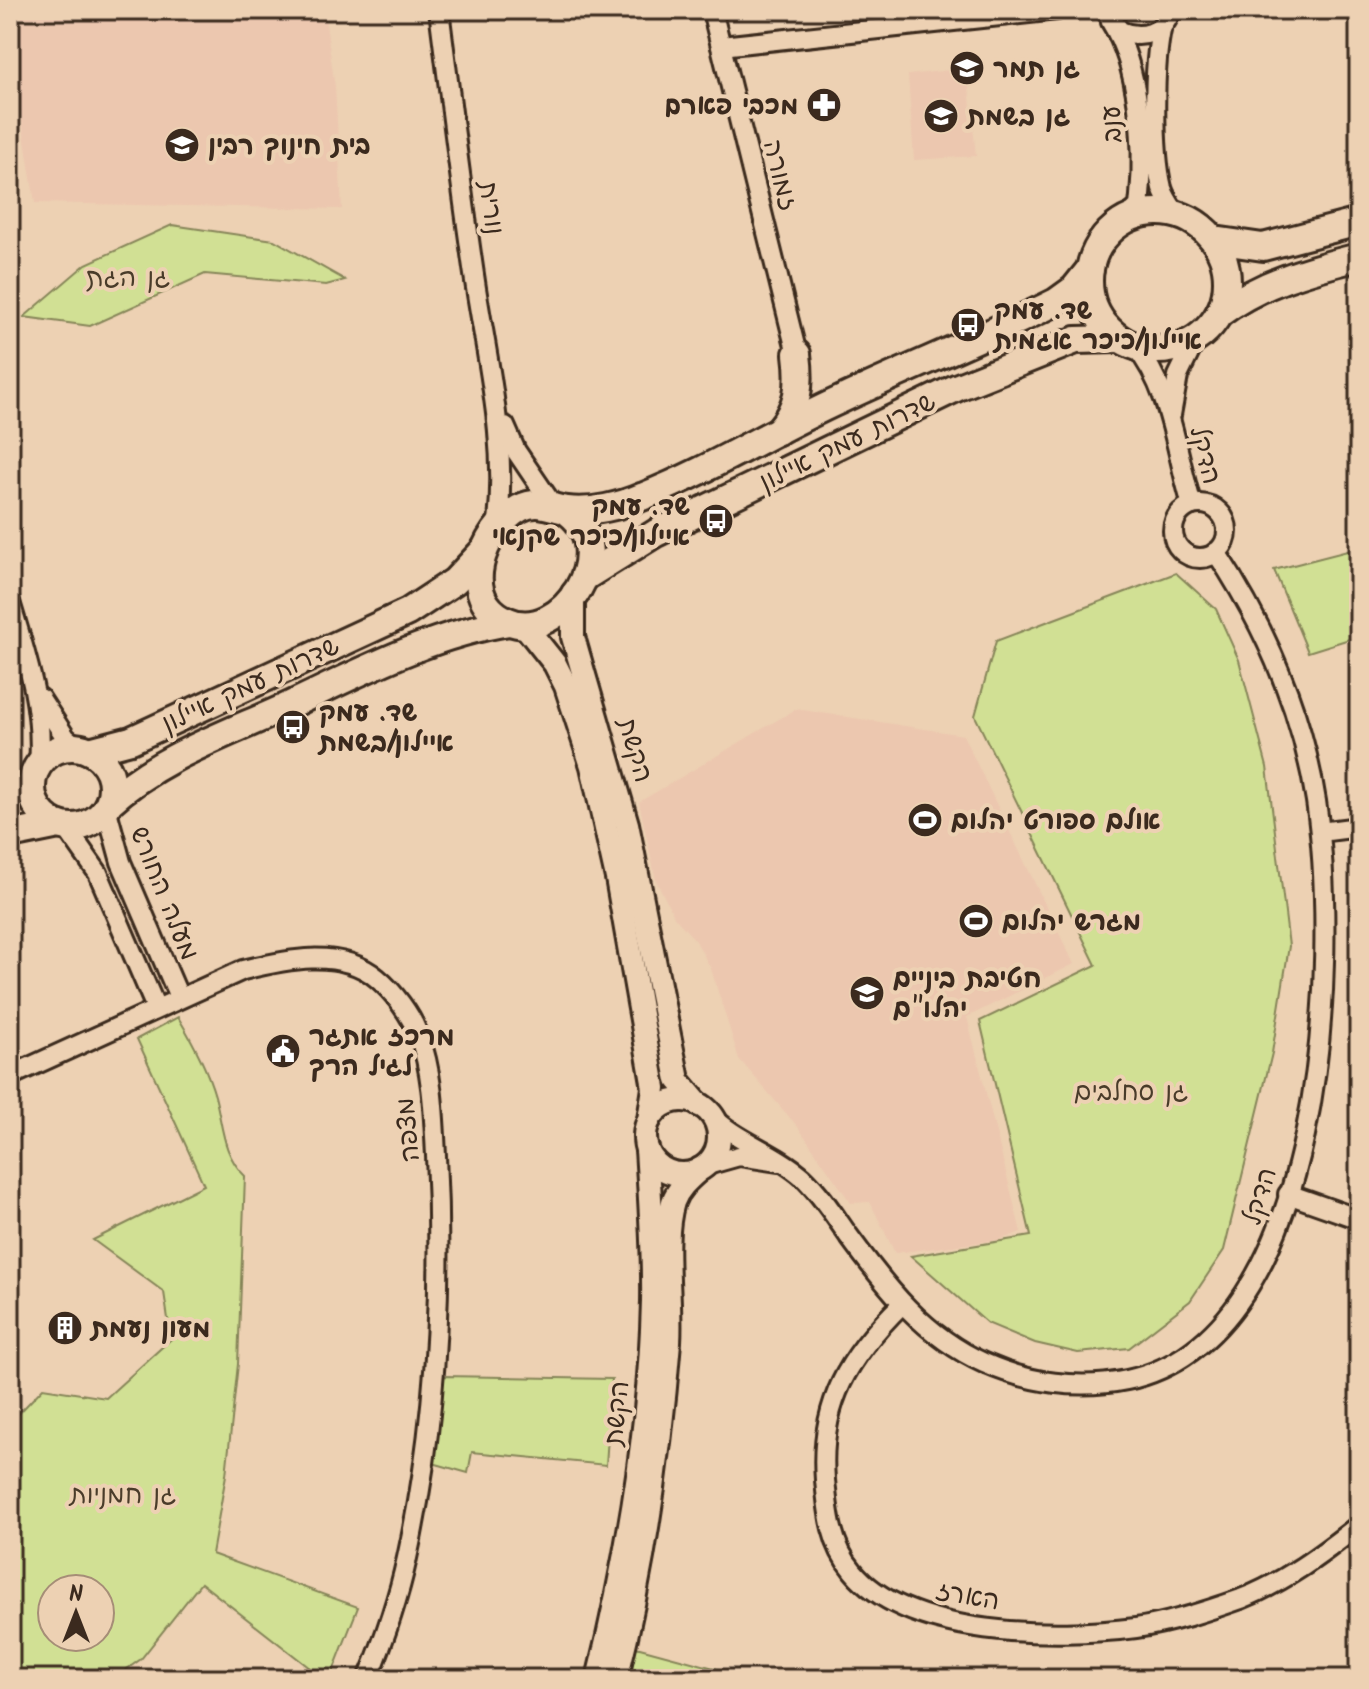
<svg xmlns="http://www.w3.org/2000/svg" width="1369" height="1689" font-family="Kalam,'Playpen Sans Hebrew',sans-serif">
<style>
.built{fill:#ecc7af}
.green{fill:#d1e094;stroke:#868559;stroke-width:2;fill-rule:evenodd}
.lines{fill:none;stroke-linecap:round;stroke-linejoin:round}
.minor-casing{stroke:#3b2a1e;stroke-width:24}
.tertiary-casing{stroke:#3b2a1e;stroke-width:28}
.secondary-casing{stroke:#3b2a1e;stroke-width:32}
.minor{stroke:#edd1b3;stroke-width:18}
.tertiary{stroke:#edd1b3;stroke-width:22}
.secondary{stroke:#edd1b3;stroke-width:26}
.labels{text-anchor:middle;stroke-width:8;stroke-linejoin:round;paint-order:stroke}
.poi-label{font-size:26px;font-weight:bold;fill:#3b2a1e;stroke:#edd1b3;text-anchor:start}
.street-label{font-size:26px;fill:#3b2a1e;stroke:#edd1b3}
.park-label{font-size:26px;fill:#4a3c2a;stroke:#edd1b3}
</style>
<rect width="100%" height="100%" fill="#edd1b3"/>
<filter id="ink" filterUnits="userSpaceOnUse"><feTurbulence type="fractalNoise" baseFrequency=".0125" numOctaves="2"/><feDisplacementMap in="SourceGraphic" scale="16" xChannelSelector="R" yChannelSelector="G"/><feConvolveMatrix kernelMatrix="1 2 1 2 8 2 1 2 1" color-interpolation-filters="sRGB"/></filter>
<g filter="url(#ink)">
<!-- built -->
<g class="built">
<polygon points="10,10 324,10 335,87 342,209 35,203 10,47"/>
<polygon points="967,68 976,156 914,160 908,75"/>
<polygon points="796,709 963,735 1074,964 967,1017 1021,1232 999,1240 895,1253 870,1202 851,1203 798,1127 739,1059 711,969 696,941 675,918 656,880 639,802"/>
</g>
<!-- green -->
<g class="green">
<polygon points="172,225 274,240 345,280 326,285 205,274 90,326 24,317 86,264"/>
<polygon points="1359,548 1359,636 1308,652 1274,570"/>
<polygon points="1176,573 1216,609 1239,660 1267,767 1289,946 1272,1053 1224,1250 1190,1301 1129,1348 1078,1353 1035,1343 987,1323 911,1256 1031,1236 980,1021 1096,965 975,716 996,641"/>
<path d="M 178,1017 C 193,1042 207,1068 215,1096 C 223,1126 222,1154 245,1176 L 238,1364 L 226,1475 L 212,1554 L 358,1607 L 330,1679 L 324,1679 L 201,1583 L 141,1659 L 113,1679 L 10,1679 L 10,1423 L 43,1388 L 106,1398 L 171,1339 L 164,1292 L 93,1240 L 204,1185 L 137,1039 ZM 100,1589 L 100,1637 L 52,1637 L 52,1589 Z"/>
<polygon points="443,1376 612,1379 606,1465 472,1452 468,1473 429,1462"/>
<polygon points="625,1644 744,1676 746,1679 616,1679"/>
</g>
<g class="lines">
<defs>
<g id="minor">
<path d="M 439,10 C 451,103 462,196 476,288 C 489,370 508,447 497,530"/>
<polyline points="712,10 797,354"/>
<path d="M 1105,10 L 1120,31 C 1141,40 1164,34 1171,10"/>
<path d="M 1111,22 C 1139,66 1145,145 1140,196 L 1139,206 L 1123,222"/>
<path d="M 1162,26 C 1153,63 1153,151 1162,188 C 1165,198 1171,206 1177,215"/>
<polyline points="721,46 1057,10"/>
<path d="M 1135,346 C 1172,391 1175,450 1192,505"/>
<polyline points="1171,415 1178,376 1196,339"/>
<polyline points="505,426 516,451 552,504"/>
<circle cx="1200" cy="531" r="27"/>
<path d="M 10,602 C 26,656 44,707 39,765"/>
<polyline points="40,698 66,738 79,748"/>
<polyline points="106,807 121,862 179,997"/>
<polyline points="65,826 98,873 156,1008"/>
<polyline points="1320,832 1359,827"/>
<path d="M 10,1076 L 243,970 C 284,960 340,947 377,978 C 394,992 411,1015 419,1036 C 433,1072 434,1118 436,1156 C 443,1291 436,1426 407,1558 C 398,1600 384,1640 368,1679"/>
<path d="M 708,1112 C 734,1141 774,1151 803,1177 C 821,1194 834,1215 848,1235 C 886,1287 924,1336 984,1363 C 1029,1383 1079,1390 1127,1380 C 1327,1338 1339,959 1316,801 C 1302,710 1266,628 1216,552"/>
<polyline points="707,1165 739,1156 778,1162"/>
<polyline points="1288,1194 1359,1219"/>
<path d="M 902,1304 C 849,1356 819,1403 825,1480 C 828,1513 831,1545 853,1571 C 908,1638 1057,1638 1136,1628 C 1171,1623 1207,1611 1241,1599 C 1285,1582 1322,1554 1359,1525"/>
</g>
<g id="tertiary">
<polyline points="573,593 573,637 627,824 678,1080 699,1105"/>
<polyline points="524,625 555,664 566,686 592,766 617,878 654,1088 649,1120"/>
<circle cx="682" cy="1137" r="37"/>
<path d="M 598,1679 C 628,1556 650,1428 653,1301 C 654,1250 650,1199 647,1149"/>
<path d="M 616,1679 C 644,1568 660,1456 669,1342 C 672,1300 661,1241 673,1202 C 678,1188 689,1179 700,1169"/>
</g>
<g id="secondary">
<circle cx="1158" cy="281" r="69"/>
<polyline points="1214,240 1263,247 1359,222"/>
<path d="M 1219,314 C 1260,283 1310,269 1359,257"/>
<path d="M 778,431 C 799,407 801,385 797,354"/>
<path d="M 565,510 C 624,549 561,644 508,621 C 456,599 482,529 520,508 C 539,499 550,508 567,510 C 592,513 621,506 644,496 C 712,469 774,430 840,400 C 912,366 986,337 1056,302 L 1074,289 L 1090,269"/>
<polyline points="585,577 656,533 958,387 1076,340 1119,339"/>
<circle cx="72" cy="787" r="40"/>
<polyline points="89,751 131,740 408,612 455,581 483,551"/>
<path d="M 109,803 C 159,757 225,735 286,707 C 359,673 429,635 509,622"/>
<polyline points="10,835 59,825"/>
</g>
</defs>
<!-- minor casing -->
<use href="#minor" class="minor-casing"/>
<!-- tertiary casing -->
<use href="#tertiary" class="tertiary-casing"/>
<!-- secondary casing -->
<use href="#secondary" class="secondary-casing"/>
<!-- minor -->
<use href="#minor" class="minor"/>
<!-- tertiary -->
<use href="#tertiary" class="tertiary"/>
<!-- secondary -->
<use href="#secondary" class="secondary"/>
</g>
</g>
<!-- icons -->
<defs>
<symbol id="school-disc" viewBox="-11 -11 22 22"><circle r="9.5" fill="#3b2a1e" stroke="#edd1b3"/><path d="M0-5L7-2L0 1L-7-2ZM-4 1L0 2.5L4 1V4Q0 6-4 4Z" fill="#fff"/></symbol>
<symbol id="pharmacy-disc" viewBox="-11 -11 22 22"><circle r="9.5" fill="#3b2a1e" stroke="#edd1b3"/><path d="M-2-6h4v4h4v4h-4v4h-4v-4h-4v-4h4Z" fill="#fff"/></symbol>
<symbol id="bus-disc" viewBox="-11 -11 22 22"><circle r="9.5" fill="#3b2a1e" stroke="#edd1b3"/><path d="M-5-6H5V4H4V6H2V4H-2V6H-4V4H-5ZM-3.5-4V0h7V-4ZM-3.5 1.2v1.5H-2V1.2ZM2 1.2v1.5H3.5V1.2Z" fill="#fff"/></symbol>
<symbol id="stadium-disc" viewBox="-11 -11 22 22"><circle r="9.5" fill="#3b2a1e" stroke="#edd1b3"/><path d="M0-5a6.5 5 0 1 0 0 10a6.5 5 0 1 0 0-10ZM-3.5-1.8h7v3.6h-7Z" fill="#fff"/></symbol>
<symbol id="civic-disc" viewBox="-11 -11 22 22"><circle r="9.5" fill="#3b2a1e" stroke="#edd1b3"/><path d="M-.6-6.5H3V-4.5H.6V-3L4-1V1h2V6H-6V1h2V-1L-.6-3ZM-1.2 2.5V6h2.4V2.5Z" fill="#fff"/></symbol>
<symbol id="building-disc" viewBox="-11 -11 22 22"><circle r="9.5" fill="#3b2a1e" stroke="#edd1b3"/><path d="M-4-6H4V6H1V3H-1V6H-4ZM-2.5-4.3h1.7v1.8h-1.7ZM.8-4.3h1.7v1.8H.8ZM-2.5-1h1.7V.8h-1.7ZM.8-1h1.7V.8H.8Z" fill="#fff"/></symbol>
</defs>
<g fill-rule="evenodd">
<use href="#school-disc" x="947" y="48" width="40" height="40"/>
<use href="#pharmacy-disc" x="804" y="85" width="40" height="40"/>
<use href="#school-disc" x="921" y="96" width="40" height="40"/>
<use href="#school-disc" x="162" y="125" width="40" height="40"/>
<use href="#bus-disc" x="948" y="305" width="40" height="40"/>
<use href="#bus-disc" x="696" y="501" width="40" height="40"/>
<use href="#bus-disc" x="273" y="707" width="40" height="40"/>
<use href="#stadium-disc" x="905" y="800" width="40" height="40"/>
<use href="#stadium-disc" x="956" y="901" width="40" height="40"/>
<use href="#school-disc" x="847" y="973" width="40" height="40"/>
<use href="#civic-disc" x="263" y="1031" width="40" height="40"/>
<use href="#building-disc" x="45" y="1308" width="40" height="40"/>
</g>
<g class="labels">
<!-- poi labels -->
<g class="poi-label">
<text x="993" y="77">גן תמר</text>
<text x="798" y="114" text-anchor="end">מכבי פארם</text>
<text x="967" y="125">גן בשמת</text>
<text x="208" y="154">בית חינוך רבין</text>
<text x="994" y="319">שד. עמק<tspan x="994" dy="30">איילון/כיכר אגמית</tspan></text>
<text x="690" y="515" text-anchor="end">שד. עמק<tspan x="690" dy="30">איילון/כיכר שקנאי</tspan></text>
<text x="319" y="721">שד. עמק<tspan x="319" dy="30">איילון/בשמת</tspan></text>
<text x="951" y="829">אולם ספורט יהלום</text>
<text x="1002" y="930">מגרש יהלום</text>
<text x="893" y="987">חטיבת ביניים<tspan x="893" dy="30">יהלו"ם</tspan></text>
<text x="309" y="1045">מרכז אתגר<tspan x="309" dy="30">לגיל הרך</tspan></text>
<text x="91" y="1337">מעון נעמת</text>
</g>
<!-- street labels -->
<g class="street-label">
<text transform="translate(1111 124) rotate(-93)" y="9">ענב</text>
<text transform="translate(781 175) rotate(76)" y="9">זמורה</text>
<text transform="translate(492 208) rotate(82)" y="9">נורית</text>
<text transform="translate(847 441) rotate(-26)" y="9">שדרות עמק איילון</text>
<text transform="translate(1206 455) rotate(76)" y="9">הדקל</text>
<text transform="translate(250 684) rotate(-25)" y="9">שדרות עמק איילון</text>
<text transform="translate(636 750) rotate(74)" y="9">הקשת</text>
<text transform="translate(165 893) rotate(68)" y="9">מעלה החורש</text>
<text transform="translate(407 1130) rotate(-95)" y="9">מצפה</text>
<text transform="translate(1259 1196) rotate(-73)" y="9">הדקל</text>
<text transform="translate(616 1413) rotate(-84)" y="9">הקשת</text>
<text transform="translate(968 1595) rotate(10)" y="9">הארז</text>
</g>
<!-- park labels -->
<g class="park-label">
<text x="128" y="286">גן הגת</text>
<text x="1131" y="1100">גן סחלבים</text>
<text x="123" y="1503">גן חמניות</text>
</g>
</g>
<!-- margin -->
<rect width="1369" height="1689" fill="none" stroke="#edd1b3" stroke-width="40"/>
<rect x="20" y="20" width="1329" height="1649" fill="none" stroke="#3b2a1e" stroke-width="3" filter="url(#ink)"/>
<!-- north arrow -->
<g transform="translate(76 1613)"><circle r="38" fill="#edd1b3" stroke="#a68e77" stroke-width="2"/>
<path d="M0-6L14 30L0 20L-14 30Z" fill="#3b2a1e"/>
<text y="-12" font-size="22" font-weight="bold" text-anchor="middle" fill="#3b2a1e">N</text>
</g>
</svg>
